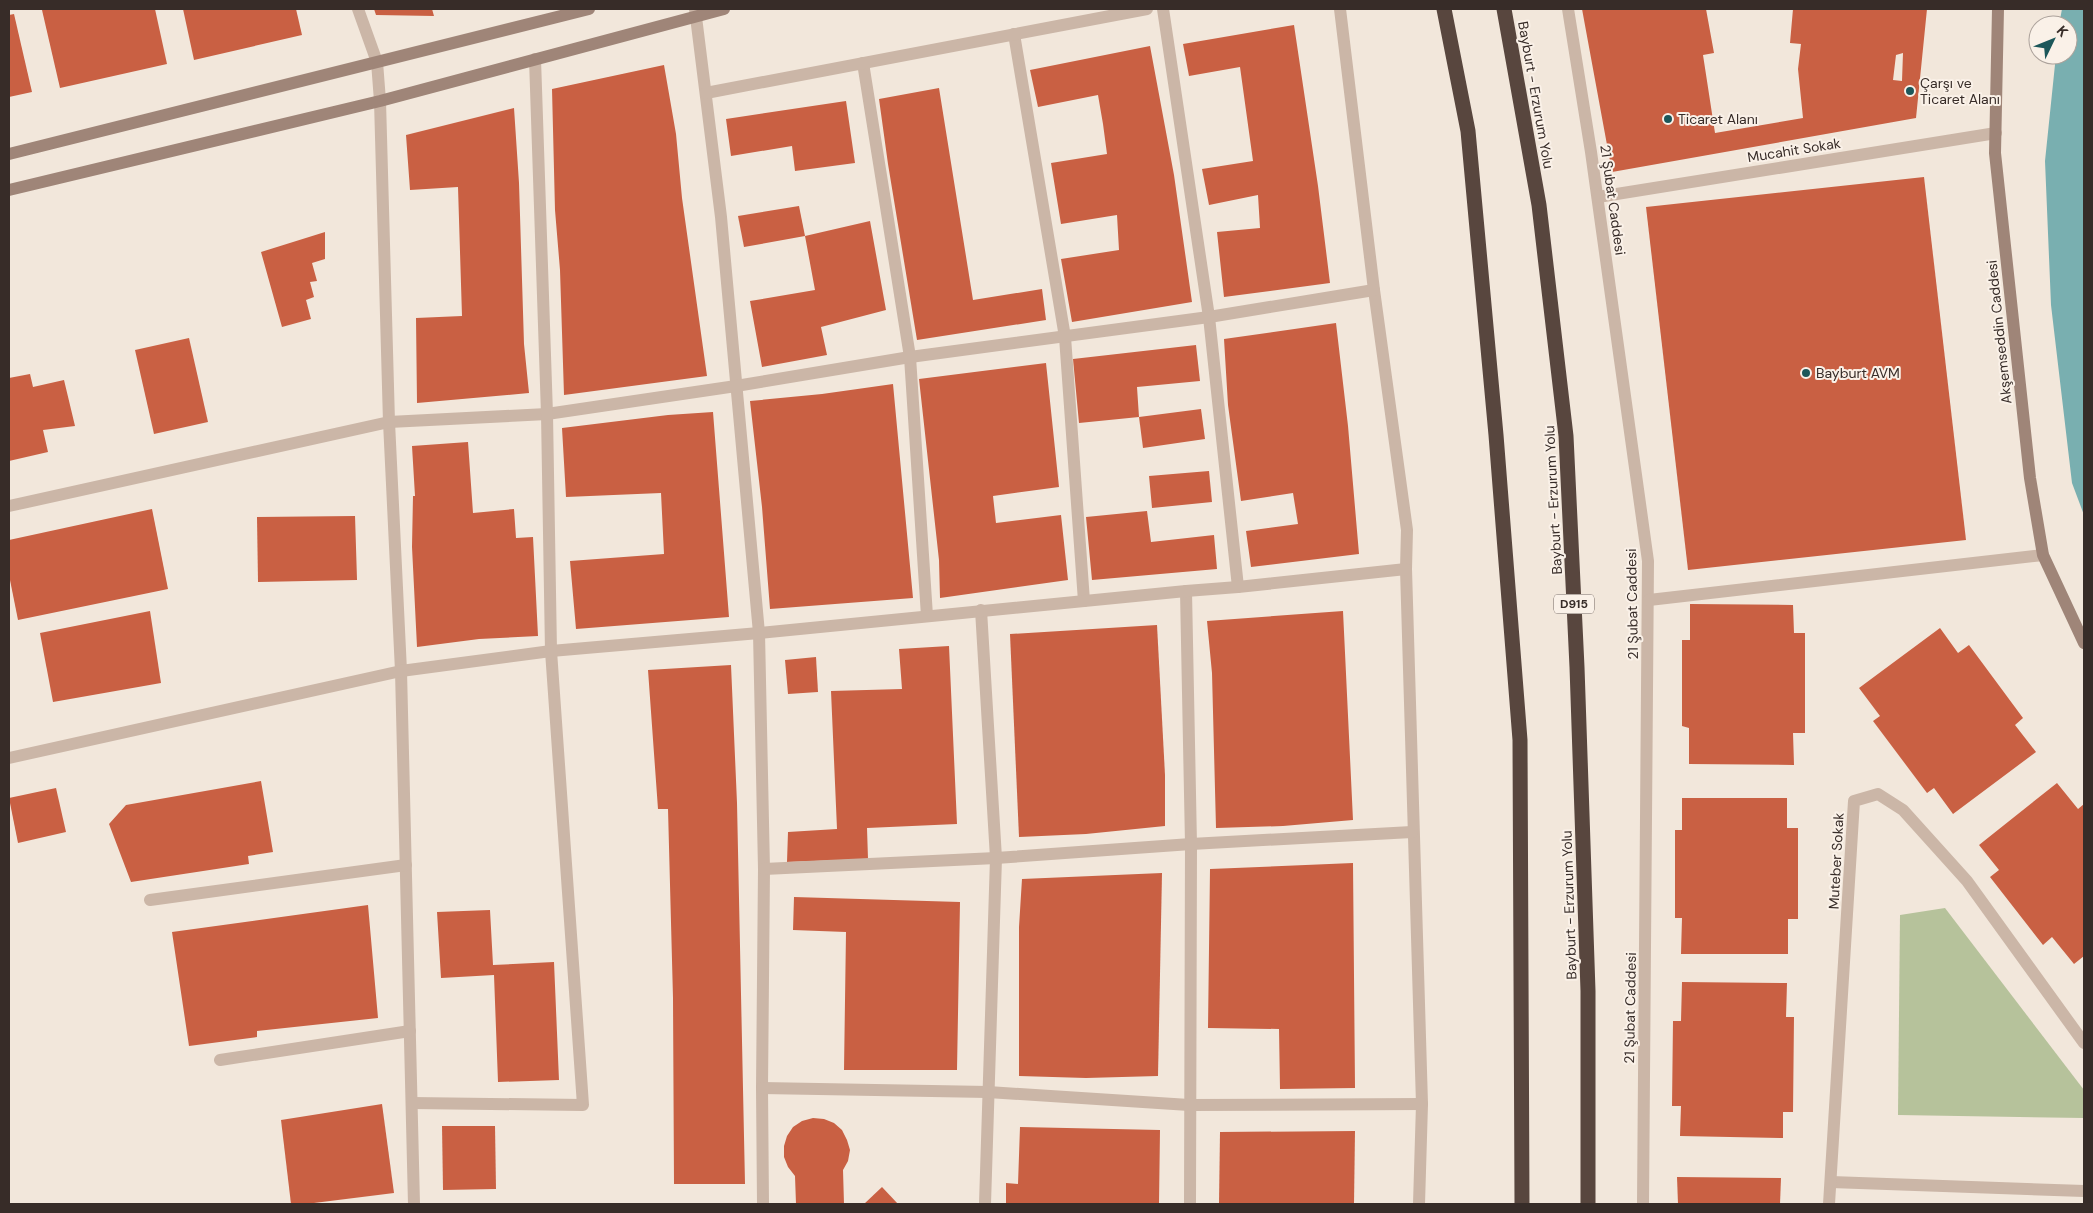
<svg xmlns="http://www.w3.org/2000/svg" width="2093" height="1213" font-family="'DM Sans',sans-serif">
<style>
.green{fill:#b6c29b}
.water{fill:#79afb0}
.building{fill:#c96043;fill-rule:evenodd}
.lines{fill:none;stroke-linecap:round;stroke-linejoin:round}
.lane{stroke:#cbb6a7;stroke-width:12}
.street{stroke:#cbb6a7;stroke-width:12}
.secondary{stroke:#9f8578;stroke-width:12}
.highway{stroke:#58463e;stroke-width:15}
.poi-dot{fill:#1c575a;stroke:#faf1e8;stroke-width:2}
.labels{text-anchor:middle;stroke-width:4;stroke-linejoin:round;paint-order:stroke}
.shield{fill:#faf1e8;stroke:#726762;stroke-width:1}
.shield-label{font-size:12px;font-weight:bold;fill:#372c28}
.poi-label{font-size:14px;fill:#372c28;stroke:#faf1e8;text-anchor:start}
.street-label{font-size:14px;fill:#372c28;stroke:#faf1e8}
</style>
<rect width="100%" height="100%" fill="#f2e7db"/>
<!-- green -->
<polygon class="green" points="1945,908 2084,1090 2084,1118 1898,1115 1900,915"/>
<!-- water -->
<polygon class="water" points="2062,9 2084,9 2084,515 2072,483 2051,305 2045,161 2056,55 2068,55 2068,25 2059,25"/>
<!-- building -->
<g class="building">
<polygon points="49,9 155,9 167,64 60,88 42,10"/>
<polygon points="183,9 296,9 302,35 194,60"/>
<polygon points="374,9 432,9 434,16 376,15"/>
<path d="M 1582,9 L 1706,9 L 1714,53 L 1703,55 L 1715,133 L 1803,118 L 1798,69 L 1801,44 L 1790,43 L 1793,9 L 1927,9 L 1916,118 L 1612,172 ZM 1903,53 L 1902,81 L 1893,80 L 1896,55 Z"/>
<polygon points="14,14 32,92 9,97 9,15"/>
<polygon points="1294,25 1318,186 1330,283 1224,297 1217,232 1260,228 1258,195 1209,205 1202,169 1253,161 1240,67 1189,76 1183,44"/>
<polygon points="1150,46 1174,175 1192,302 1072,322 1061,259 1119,250 1117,215 1061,224 1051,163 1107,154 1103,124 1098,95 1038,107 1030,70"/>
<polygon points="664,65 676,134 682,198 707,376 564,395 560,270 555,210 552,89"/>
<polygon points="939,88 973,300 1042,289 1046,320 917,340 888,164 879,99"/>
<polygon points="846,101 855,163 795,171 792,146 731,156 726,119"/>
<polygon points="514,108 519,183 524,344 529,393 417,403 416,318 462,316 458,187 410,190 406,135"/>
<polygon points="1924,177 1966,540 1688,570 1646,207"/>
<polygon points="799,206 805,236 744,247 738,216"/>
<polygon points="870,221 886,310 821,327 827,355 762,367 750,301 815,290 805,236"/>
<polygon points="325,232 325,259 312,263 317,281 310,282 314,297 306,300 311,319 282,327 261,252"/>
<polygon points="1336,323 1348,426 1359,554 1251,567 1246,531 1298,524 1293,493 1241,501 1228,405 1224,339"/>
<polygon points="189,338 208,422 154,434 135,350"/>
<polygon points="1196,345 1200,381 1137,387 1139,417 1079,423 1073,359"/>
<polygon points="1046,363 1059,487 993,496 996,523 1061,515 1068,580 940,598 939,560 919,379"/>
<polygon points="30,374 33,387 64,380 75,426 43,430 48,452 9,461 9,378"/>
<polygon points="893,384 913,598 770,609 762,507 750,401 822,394"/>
<polygon points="1201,409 1205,439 1143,448 1139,417"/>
<polygon points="713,412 729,617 576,629 570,561 664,554 661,493 566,497 562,428 668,415"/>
<polygon points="468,442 473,513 514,509 516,538 533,537 538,636 479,639 417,647 412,547 413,496 415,496 412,446"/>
<polygon points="1209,471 1212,502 1152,508 1149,476"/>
<polygon points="152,509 168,589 18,620 9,575 9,540"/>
<polygon points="1147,511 1151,542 1214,535 1217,569 1092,580 1086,517"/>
<polygon points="355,516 357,580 258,582 257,517"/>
<polygon points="1690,604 1793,605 1794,633 1805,633 1805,733 1793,733 1794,765 1689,764 1689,728 1682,726 1682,640 1690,640"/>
<polygon points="150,611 161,683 53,702 40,633"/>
<polygon points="1343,611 1353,820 1283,826 1216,828 1212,673 1207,621"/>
<polygon points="1157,625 1165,775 1165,826 1086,834 1019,837 1010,634"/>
<polygon points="1940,628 1958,653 1969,645 2023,718 2015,725 2036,752 1953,814 1934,788 1927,793 1873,721 1880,716 1859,688"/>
<polygon points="949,646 957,824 867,828 868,859 787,862 788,832 837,829 831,691 902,689 899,649"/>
<polygon points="816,657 818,692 788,694 785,660"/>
<polygon points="731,665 737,803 745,1184 674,1184 673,998 668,809 658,809 648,670"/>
<polygon points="261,781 273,852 248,856 249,864 131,882 109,824 126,805"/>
<polygon points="2057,783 2078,809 2084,804 2084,956 2074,964 2052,937 2043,945 1990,877 1999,870 1979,845"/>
<polygon points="56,788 66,832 18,843 9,798"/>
<polygon points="1682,798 1787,798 1787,828 1798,828 1798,919 1788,919 1788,954 1681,954 1682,918 1675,918 1675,830 1682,830"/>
<polygon points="1353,863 1355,1088 1280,1089 1279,1029 1208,1028 1210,869"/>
<polygon points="1162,873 1158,1076 1086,1078 1019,1076 1019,927 1022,879"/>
<polygon points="794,897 960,902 957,1070 844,1070 846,932 793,930"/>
<polygon points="368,905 378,1018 257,1031 257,1037 189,1046 172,932"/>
<polygon points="490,910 493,965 554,962 559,1080 498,1082 494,975 441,978 437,912"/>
<polygon points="1682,982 1787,983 1786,1017 1794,1017 1793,1112 1783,1112 1783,1138 1680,1136 1681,1106 1672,1106 1673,1021 1681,1021"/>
<polygon points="382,1104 394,1193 306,1204 291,1204 281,1120"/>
<polygon points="813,1118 824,1119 834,1123 842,1130 847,1140 850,1150 848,1161 843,1170 844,1204 796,1204 795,1176 788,1167 784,1157 784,1146 787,1136 793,1127 802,1121"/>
<polygon points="442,1126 495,1126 496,1189 443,1190"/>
<polygon points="1020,1127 1160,1130 1159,1204 1006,1204 1006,1183 1018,1184"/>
<polygon points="1355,1131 1354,1204 1219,1204 1220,1132"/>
<polygon points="1677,1177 1781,1178 1780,1204 1678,1204"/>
<polygon points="882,1187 898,1204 864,1204"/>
</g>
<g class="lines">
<!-- lane -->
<g class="lane">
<polyline points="1831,1182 2084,1191"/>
<polyline points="1829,1204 1854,801 1878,794 1903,810 1967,881 2084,1043"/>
</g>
<!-- street -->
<g class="street">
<polyline points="358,9 377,62 380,101 389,422 401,671 414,1204"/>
<polyline points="695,9 721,217 759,633 764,869 762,1088 763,1204"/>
<polyline points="1163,9 1209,317 1238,587"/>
<polyline points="1340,9 1374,290 1407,530 1406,569 1422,1104 1419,1204"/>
<polyline points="1568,9 1591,152 1648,561 1643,1204"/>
<polyline points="1014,34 1065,337 1084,601"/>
<polyline points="863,63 910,357 927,616"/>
<polyline points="706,93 1147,9"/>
<polyline points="1598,197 1996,133"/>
<polyline points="9,506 389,422 547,414 736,386 910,357 1209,317 1374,290"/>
<polyline points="1186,591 1191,844 1190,1204"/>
<polyline points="1649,600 2043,555"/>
<polyline points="981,610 996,858 985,1204"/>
<polyline points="9,758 401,671 551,651 759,633 1186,591 1238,587 1406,569"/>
<polyline points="764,869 996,858 1191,844 1412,832"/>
<polyline points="150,900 406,865"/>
<polyline points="220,1060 410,1031"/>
<polyline points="762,1088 988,1092 1189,1105 1422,1104"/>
<polyline points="412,1103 583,1105 551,651 547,414 535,59"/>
</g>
<!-- secondary -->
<g class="secondary">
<polyline points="1998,9 1995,153 2030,478 2043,555 2084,643"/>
<polyline points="9,154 589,9"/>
<polyline points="9,190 380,101 724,9"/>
</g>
<!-- highway -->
<g class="highway">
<polyline points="1444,9 1468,131 1496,435 1520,740 1522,1204"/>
<polyline points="1504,9 1539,205 1566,436 1577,667 1588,991 1588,1204"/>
</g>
</g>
<!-- markers -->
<g class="poi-dot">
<circle cx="1910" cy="91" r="5"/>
<circle cx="1668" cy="119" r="5"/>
<circle cx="1806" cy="373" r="5"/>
</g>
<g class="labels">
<!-- shield labels -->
<rect class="shield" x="1554" y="594.5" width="40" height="19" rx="4"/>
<g class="shield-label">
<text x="1574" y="608">D915</text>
</g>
<!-- poi labels -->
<g class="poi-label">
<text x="1920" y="88">Çarşı ve<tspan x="1920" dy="16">Ticaret Alanı</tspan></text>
<text x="1678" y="124">Ticaret Alanı</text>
<text x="1816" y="378">Bayburt AVM</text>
</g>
<!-- street labels -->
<g class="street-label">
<text transform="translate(1536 95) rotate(80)" y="5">Bayburt - Erzurum Yolu</text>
<text transform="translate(1794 150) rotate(-9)" y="5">Mucahit Sokak</text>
<text transform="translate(1613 200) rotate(82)" y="5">21 Şubat Caddesi</text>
<text transform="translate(1999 332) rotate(-96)" y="5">Akşemseddin Caddesi</text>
<text transform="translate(1553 500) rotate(-93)" y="5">Bayburt - Erzurum Yolu</text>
<text transform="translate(1632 604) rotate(-91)" y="5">21 Şubat Caddesi</text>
<text transform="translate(1836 861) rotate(-87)" y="5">Muteber Sokak</text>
<text transform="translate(1569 905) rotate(-92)" y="5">Bayburt - Erzurum Yolu</text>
<text transform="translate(1630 1008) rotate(-89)" y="5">21 Şubat Caddesi</text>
</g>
</g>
<!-- border -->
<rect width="2093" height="1213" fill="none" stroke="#372c28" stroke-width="20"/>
<!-- north arrow -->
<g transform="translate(2053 40) rotate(47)"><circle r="24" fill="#faf1e8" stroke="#aca29b"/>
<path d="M0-4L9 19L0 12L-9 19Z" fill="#1c575a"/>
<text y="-8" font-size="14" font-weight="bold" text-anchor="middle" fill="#372c28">K</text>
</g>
</svg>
